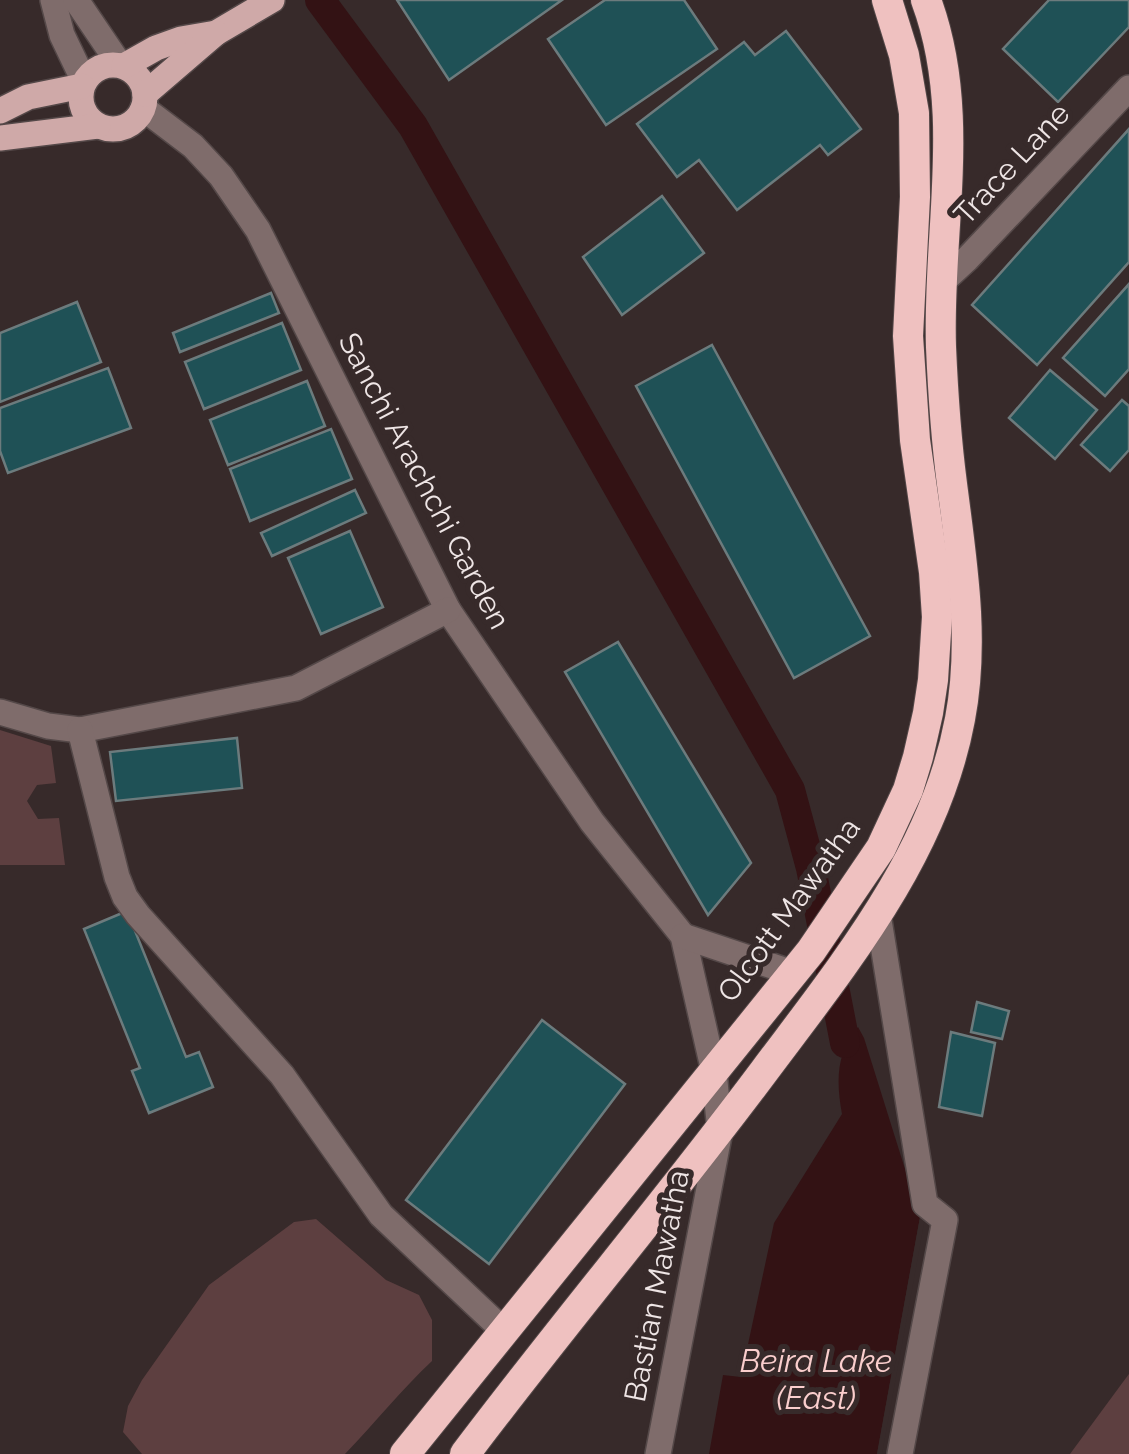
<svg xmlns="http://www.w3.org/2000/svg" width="1129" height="1454" font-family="Raleway,sans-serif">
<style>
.green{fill:#5d3f40}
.water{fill:#331214}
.pier{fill:#372a2a}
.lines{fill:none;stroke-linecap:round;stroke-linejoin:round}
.canal{stroke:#331214;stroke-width:30}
.building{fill:#1f5156;stroke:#6c7b7d;stroke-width:2.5}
.minor-casing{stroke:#544848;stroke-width:28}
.major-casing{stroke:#544848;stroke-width:28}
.highway-casing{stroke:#544848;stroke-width:32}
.minor{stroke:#7f6c6b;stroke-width:25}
.major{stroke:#cfa9a8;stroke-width:25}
.highway{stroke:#efc1c0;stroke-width:30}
.labels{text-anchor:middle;stroke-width:10;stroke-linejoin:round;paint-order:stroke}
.street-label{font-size:30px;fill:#eee5e5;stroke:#372a2a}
.water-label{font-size:32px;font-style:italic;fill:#facecd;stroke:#372a2a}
</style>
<rect width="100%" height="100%" fill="#372a2a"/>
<!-- green -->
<g class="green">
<polygon points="0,730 51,746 56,783 37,785 27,801 38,819 59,818 65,865 0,865"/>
<path d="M 316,1219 L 386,1280 L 419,1295 L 432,1320 L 432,1361 C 401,1390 375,1423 345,1454 L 142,1454 L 123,1432 L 128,1406 L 142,1380 L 209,1285 L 294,1222 Z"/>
<polygon points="1129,1374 1129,1454 1070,1454 1123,1382"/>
</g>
<!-- water -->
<path class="water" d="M 858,1027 L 864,1038 L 920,1217 L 877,1454 L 709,1454 L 723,1375 L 741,1377 L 774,1223 L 842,1114 C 836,1081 836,1053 858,1027 Z"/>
<!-- pier -->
<polygon class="pier" points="920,1217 925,1218 882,1454 877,1454"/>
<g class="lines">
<!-- canal -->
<polyline class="canal" points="320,0 413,126 790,790 811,868 845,1043"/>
</g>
<!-- building -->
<g class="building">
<polygon points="397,0 562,0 449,80"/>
<polygon points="605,0 684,0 717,49 606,125 548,39"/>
<polygon points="1049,0 1129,0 1129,27 1058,102 1003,49"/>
<polygon points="786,31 861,129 828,155 820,145 737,210 699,160 677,177 637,124 744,42 755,55"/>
<polygon points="1129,129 1129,262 1037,365 972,305"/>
<polygon points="662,196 704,253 622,315 583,257"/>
<polygon points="1129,284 1129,369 1105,396 1063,358"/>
<polygon points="271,293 279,313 180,352 173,333"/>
<polygon points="77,302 101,362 0,402 0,333"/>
<polygon points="282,323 301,370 204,409 185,362"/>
<polygon points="712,345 870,636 794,678 636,386"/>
<polygon points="108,368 131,428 8,473 0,451 0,408"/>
<polygon points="1050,370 1097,410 1055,459 1009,418"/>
<polygon points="307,381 325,426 228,465 210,420"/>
<polygon points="1122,400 1129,406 1129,450 1110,471 1081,445"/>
<polygon points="331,429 352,479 250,521 230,469"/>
<polygon points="355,490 366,513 272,556 261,533"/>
<polygon points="350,531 383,607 321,634 288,558"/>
<polygon points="618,642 751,863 708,915 565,672"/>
<polygon points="237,738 242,788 116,801 110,752"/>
<polygon points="127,911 186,1057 199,1052 213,1087 149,1113 132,1071 140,1068 84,929"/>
<polygon points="977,1002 1009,1011 1002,1039 971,1032"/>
<polygon points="542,1020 625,1084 489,1264 406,1200"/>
<polygon points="951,1032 995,1043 982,1116 939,1107"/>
</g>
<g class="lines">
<defs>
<g id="minor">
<polyline points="53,0 62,35 84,81"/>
<polyline points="76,0 120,65"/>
<polyline points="143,108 193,146 221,176 258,230 448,610 592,822 683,936 714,1072 720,1131 658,1454"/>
<polyline points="941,283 967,259 1129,88"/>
<polyline points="0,712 48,726 80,730 296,688 448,610"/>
<polyline points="80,730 117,877 125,897 138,915 282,1075 381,1215 504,1331"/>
<polyline points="878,914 925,1204 945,1220 900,1454"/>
<polyline points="683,936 793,973"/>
</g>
<g id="major">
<circle cx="113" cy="97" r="32"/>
<polyline points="124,66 156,48 181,39 216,33 272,0"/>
<polyline points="145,94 216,33"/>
<polyline points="0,111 28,97 82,86"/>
<polyline points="0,138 98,126"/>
</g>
<g id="highway">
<polyline points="405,1454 811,951 881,848 908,790 918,757 928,713 933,680 937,617 934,572 915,440 908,336 915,197 914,113 904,55 887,0"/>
<path d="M 465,1454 C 563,1324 668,1200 765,1070 C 845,963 935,854 960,719 C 975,641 962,562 952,484 C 946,438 943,393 941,347 C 937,230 968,113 926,0"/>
</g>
</defs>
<!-- minor casing -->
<use href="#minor" class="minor-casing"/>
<!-- major casing -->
<use href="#major" class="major-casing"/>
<!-- highway casing -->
<use href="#highway" class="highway-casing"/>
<!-- minor -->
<use href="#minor" class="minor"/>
<!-- major -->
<use href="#major" class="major"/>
<!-- highway -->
<use href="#highway" class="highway"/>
</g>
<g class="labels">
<!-- street labels -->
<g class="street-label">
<text transform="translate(1012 164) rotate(-47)" y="10">Trace Lane</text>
<text transform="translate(424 481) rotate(62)" y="10">Sanchi Arachchi Garden</text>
<text transform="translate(789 910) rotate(-54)" y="10">Olcott Mawatha</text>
<text transform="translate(657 1286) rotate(-79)" y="10">Bastian Mawatha</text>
</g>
<!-- water labels -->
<g class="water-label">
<text x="816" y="1372">Beira Lake<tspan x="816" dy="37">(East)</tspan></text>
</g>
</g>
</svg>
